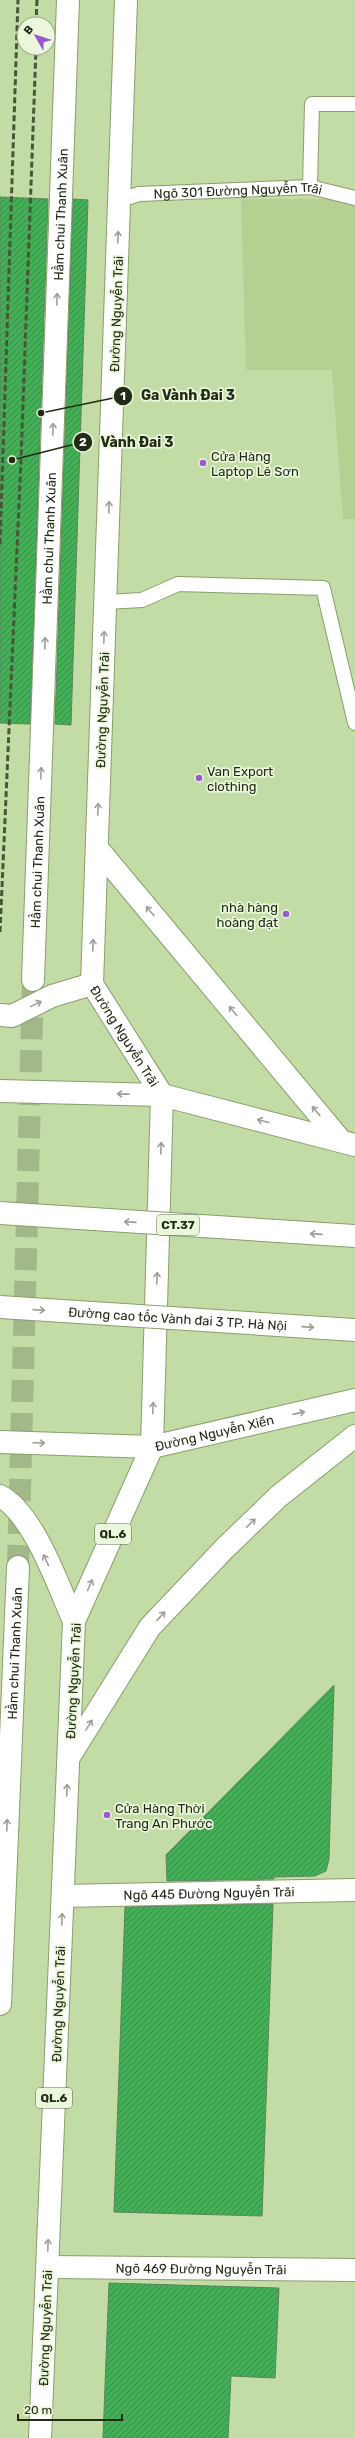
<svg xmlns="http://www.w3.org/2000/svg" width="355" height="2438" font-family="Rubik,sans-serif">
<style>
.built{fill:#b5d092}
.building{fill:url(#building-hatch);stroke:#59855e}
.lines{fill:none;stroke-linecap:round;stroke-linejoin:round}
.primary-tunnel{stroke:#a3b888;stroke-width:22;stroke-dasharray:22 11;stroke-linecap:butt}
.service-casing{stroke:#899f6b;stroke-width:16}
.minor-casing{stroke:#899f6b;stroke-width:24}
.primary-casing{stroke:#899f6b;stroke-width:24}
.trunk-casing{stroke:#899f6b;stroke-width:24}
.service{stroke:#fff;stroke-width:14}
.minor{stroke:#fff;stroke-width:22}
.primary{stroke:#fff;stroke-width:22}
.trunk{stroke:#fff;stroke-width:22}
.rail{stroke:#485538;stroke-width:3;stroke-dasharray:6 3;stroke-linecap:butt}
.motorway-bridge-casing{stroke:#899f6b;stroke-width:24;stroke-linecap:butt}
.motorway-bridge{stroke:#fff;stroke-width:22}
.oneway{stroke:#9ca096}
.poi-dot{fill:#9958ce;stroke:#eaf7db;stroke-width:1.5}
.labels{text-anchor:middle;stroke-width:3.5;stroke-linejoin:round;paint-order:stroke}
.shield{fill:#eaf7db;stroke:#5e6851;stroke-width:1}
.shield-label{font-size:12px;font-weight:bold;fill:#222b16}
.street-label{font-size:13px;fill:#222b16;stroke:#eaf7db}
.poi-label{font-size:13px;fill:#222b16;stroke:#eaf7db;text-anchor:start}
.leader{fill:none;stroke:#222b16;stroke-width:1.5}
.callout-dot{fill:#222b16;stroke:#eaf7db;stroke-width:1.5}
.mark-label{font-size:12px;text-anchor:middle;font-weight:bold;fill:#fff}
.callout-label{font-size:14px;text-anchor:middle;font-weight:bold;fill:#222b16;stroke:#eaf7db;stroke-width:3.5;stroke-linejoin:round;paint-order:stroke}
</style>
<defs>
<pattern id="building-hatch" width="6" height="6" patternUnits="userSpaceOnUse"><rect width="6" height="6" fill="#46ad58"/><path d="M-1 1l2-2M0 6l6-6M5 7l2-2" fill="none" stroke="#3a8d48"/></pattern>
</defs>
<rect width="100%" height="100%" fill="#c3dba4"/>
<!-- built -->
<polygon class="built" points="241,199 355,199 355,519 343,519 332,370 246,370"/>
<!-- building -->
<g class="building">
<polygon points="0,197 48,199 30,724 0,723"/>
<polygon points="73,199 88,200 71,725 55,724"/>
<polygon points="334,1685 329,1859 326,1871 315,1876 274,1877 274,1879 167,1881 166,1855"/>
<polygon points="273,1904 262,2216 114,2212 125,1907"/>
<polygon points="109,2283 279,2288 275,2378 231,2376 228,2438 103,2438"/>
</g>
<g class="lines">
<!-- primary-tunnel -->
<polyline class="primary-tunnel" points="18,1567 33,980"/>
<defs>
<g id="service">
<polyline points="310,187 312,104 355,104"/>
<path id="s1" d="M 120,200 L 139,194 L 310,187 L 355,198"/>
<polyline points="105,602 142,600 178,584 323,588 355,723"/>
</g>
<g id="minor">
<path id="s2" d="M 63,1896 L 355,1890"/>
<path id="s3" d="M 48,2267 L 355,2270"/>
</g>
<g id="primary">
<path id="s4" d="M 126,0 L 92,984 L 162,1095 L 355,1145"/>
<polyline points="97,848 341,1141"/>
<path id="s5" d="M 33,980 L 68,0"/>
<polyline points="0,1015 12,1016 52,996 92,984"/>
<path id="s6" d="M 152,1447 L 355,1400"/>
<path id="s7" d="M 0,2004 L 18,1567"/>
</g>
<g id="trunk">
<polyline points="0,1091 162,1095 152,1447 74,1621 40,2438"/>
<polyline points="0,1442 152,1447"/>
<path d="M 0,1496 C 34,1514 58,1586 74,1621"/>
<polyline points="69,1757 150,1627 225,1548 279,1496 355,1436"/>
</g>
</defs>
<!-- service casing -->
<use href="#service" class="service-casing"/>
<!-- minor casing -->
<use href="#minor" class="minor-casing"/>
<!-- primary casing -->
<use href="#primary" class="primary-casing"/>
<!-- trunk casing -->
<use href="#trunk" class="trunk-casing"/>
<!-- service -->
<use href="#service" class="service"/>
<!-- minor -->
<use href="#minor" class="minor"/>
<!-- primary -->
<use href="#primary" class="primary"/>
<!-- trunk -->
<use href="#trunk" class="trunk"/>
<!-- rail -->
<g class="rail">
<polyline points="36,24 37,0"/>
<polyline points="0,544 18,0"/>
<polyline points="0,932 21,459 36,48"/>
</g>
<defs>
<g id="motorway-bridge">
<polyline points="0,1213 355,1236"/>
<path id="s8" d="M 0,1307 L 355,1330"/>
</g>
</defs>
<!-- motorway-bridge casing -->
<use href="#motorway-bridge" class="motorway-bridge-casing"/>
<!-- motorway-bridge -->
<use href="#motorway-bridge" class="motorway-bridge"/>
</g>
<!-- one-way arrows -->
<defs><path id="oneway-shaft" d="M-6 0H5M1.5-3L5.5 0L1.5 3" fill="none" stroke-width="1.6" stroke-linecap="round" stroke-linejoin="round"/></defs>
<g class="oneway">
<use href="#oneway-shaft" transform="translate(118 237) rotate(-88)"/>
<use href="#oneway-shaft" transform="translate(57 299) rotate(-88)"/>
<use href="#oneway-shaft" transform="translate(53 429) rotate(-88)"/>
<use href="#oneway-shaft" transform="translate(109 507) rotate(-88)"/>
<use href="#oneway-shaft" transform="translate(104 637) rotate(-88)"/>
<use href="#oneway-shaft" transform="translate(45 643) rotate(-88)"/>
<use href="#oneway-shaft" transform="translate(41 773) rotate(-88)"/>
<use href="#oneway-shaft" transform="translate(98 809) rotate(-88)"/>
<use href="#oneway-shaft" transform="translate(150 911) rotate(-130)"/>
<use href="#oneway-shaft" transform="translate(93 945) rotate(-88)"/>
<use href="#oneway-shaft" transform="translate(36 1004) rotate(-26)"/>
<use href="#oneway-shaft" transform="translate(233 1011) rotate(-130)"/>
<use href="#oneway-shaft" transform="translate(123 1094) rotate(-179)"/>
<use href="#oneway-shaft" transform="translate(316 1111) rotate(-130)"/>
<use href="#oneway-shaft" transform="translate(263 1121) rotate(-165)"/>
<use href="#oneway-shaft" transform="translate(161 1148) rotate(-88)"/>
<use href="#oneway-shaft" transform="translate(130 1222) rotate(-176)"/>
<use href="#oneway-shaft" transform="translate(316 1234) rotate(-176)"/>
<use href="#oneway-shaft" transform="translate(157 1278) rotate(-88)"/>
<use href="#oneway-shaft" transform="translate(39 1310) rotate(4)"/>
<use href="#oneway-shaft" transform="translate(308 1327) rotate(4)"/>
<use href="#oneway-shaft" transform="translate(153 1408) rotate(-88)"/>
<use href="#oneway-shaft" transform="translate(299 1413) rotate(-13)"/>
<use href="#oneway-shaft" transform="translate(39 1443) rotate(2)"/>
<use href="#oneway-shaft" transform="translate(251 1523) rotate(-44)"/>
<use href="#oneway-shaft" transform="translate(46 1560) rotate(-115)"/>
<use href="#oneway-shaft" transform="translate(90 1585) rotate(-66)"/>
<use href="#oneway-shaft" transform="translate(161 1616) rotate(-47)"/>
<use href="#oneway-shaft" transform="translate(89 1725) rotate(-58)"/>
<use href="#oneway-shaft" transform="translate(67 1790) rotate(-87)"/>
<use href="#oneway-shaft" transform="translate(7 1825) rotate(-88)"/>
<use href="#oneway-shaft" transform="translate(62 1919) rotate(-88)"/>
<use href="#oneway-shaft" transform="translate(48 2245) rotate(-88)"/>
</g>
<!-- markers -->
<g class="poi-dot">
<circle cx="203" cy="463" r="4"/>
<circle cx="199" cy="778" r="4"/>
<circle cx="286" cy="914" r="4"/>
<circle cx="107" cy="1815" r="4"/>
</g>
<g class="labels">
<!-- shield labels -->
<g class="shield">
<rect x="157" y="1215" width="42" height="20" rx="3"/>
<rect x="95" y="1524" width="36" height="20" rx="3"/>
<rect x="36" y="2088" width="36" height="20" rx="3"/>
</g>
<g class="shield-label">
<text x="178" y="1229">CT.37</text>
<text x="113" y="1538">QL.6</text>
<text x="54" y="2102">QL.6</text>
</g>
<!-- street labels -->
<g class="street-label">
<text dy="5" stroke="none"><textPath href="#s1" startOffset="119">Ngõ 301 Đường Nguyễn Trãi</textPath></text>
<text dy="5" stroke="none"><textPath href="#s5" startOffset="766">Hầm chui Thanh Xuân</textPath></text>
<text transform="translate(116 314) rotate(-88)" y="5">Đường Nguyễn Trãi</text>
<text dy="5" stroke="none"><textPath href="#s5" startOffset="442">Hầm chui Thanh Xuân</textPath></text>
<text transform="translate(102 710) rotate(-88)" y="5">Đường Nguyễn Trãi</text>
<text dy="5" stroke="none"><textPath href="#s5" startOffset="118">Hầm chui Thanh Xuân</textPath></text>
<text dy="5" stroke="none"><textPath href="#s4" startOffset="1046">Đường Nguyễn Trãi</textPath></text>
<text dy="5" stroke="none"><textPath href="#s8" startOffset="178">Đường cao tốc Vành đai 3 TP. Hà Nội</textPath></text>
<text dy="5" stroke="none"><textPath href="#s6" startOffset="64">Đường Nguyễn Xiển</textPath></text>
<text dy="5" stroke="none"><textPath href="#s7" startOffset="351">Hầm chui Thanh Xuân</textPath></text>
<text transform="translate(73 1681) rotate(-87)" y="5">Đường Nguyễn Trãi</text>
<text dy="5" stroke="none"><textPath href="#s2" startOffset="146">Ngõ 445 Đường Nguyễn Trãi</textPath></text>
<text transform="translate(58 2004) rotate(-88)" y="5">Đường Nguyễn Trãi</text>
<text dy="5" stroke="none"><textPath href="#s3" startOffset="153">Ngõ 469 Đường Nguyễn Trãi</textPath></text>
<text transform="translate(45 2328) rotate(-88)" y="5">Đường Nguyễn Trãi</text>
</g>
<!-- poi labels -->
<g class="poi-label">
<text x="211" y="461">Cửa Hàng<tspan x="211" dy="15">Laptop Lê Sơn</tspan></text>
<text x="207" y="776">Van Export<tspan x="207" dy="15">clothing</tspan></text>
<text x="278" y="912" text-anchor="end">nhà hàng<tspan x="278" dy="15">hoàng đạt</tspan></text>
<text x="115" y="1813">Cửa Hàng Thời<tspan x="115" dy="15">Trang An Phước</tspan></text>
</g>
</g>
<!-- callouts -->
<path class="leader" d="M41 413L123 396M12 460L83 442"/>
<g class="callout-dot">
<circle cx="41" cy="413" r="4"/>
<circle cx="12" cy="460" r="4"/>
<circle cx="123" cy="396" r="10"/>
<circle cx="83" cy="442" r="10"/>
</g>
<g class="mark-label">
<text x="123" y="400">1</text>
<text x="83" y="446">2</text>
</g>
<g class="callout-label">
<text x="188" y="400">Ga Vành Đai 3</text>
<text x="137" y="447">Vành Đai 3</text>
</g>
<!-- north arrow -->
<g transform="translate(36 36) rotate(309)"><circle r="19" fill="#eaf7db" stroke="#9aa58c"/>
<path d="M0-3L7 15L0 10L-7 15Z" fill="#9958ce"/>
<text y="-6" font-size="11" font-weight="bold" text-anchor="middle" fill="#222b16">B</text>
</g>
<!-- scale -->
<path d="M18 2414v6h104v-6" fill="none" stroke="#222b16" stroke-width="2"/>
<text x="24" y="2414" font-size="12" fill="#222b16" stroke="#eaf7db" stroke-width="3" paint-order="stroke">20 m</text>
</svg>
